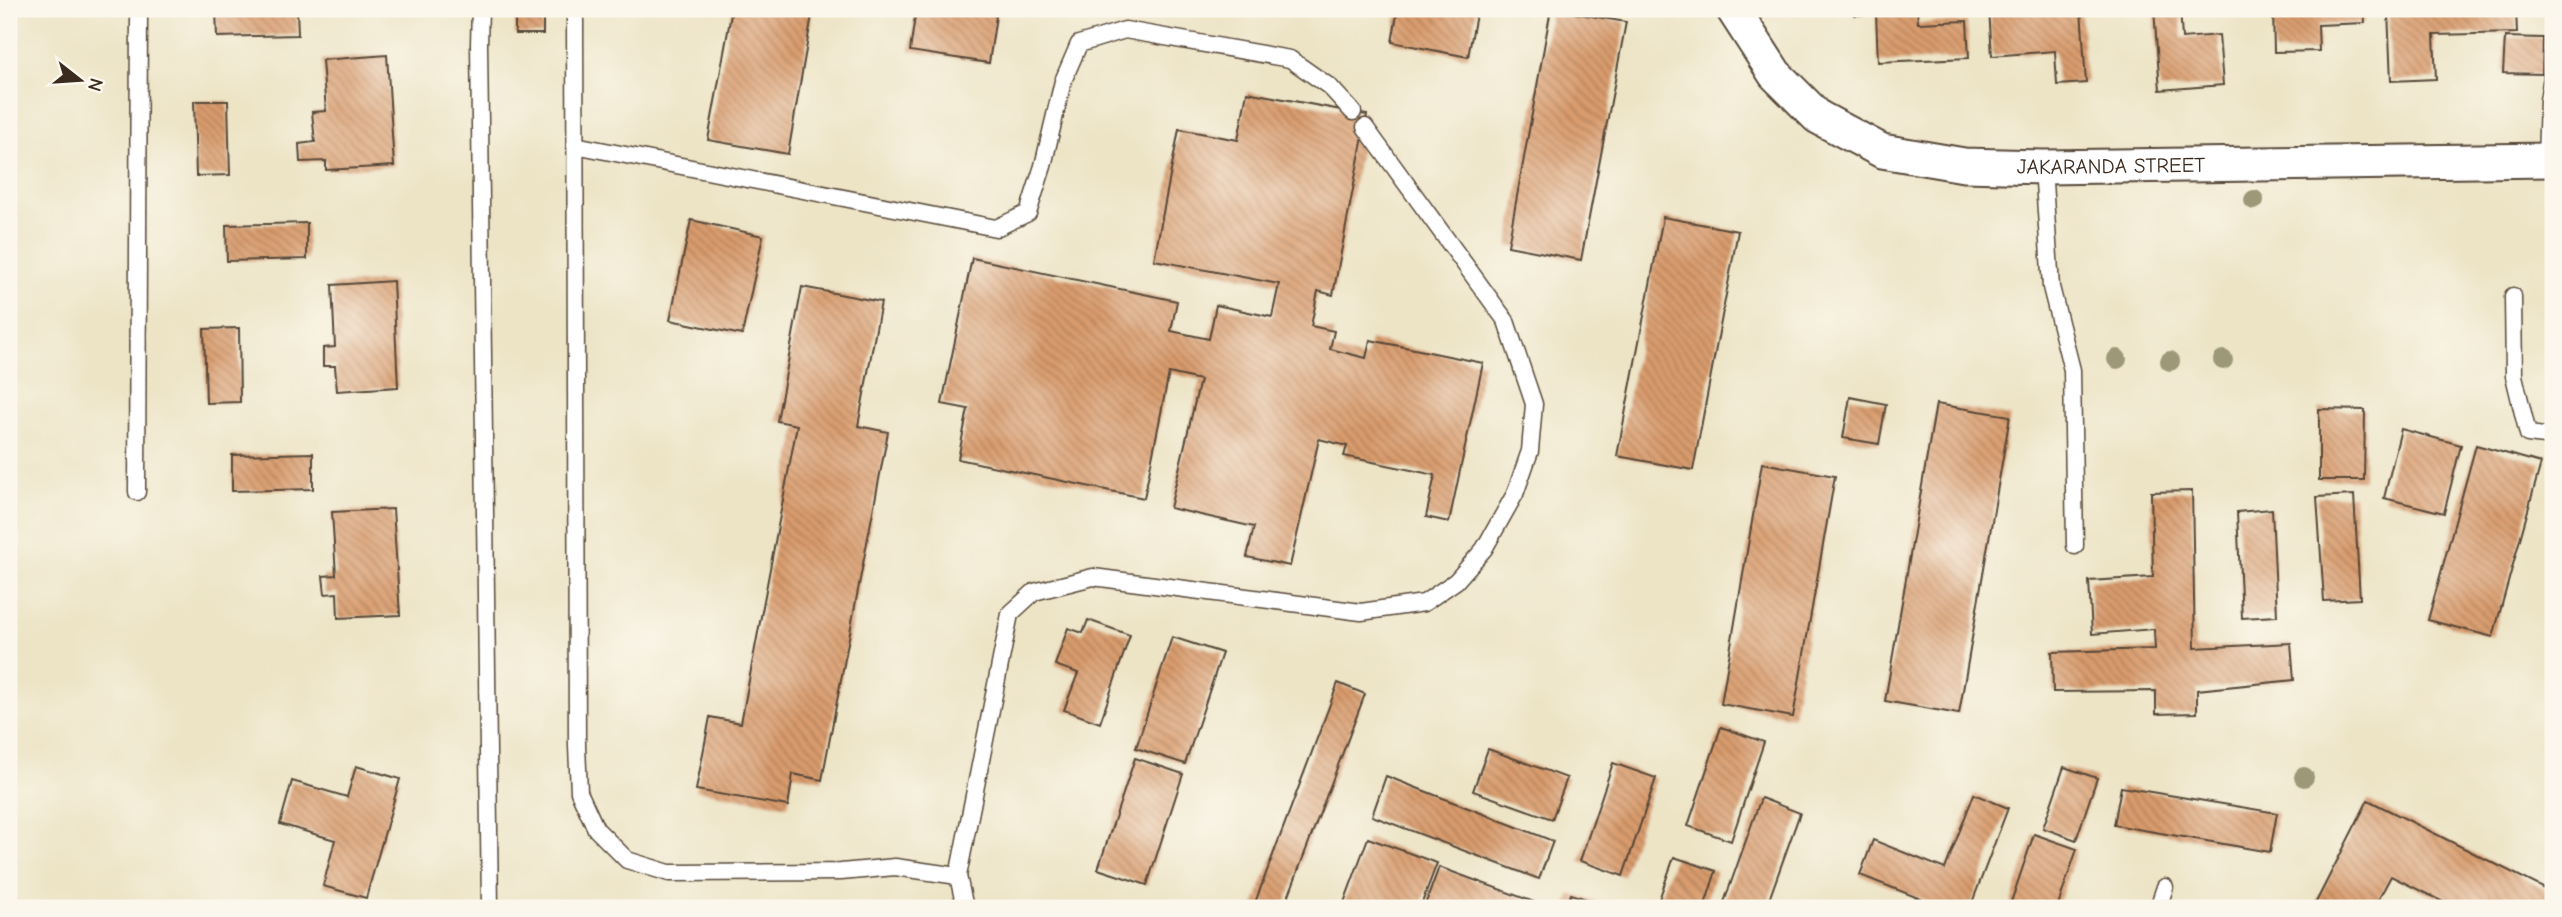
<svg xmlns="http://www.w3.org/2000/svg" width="2562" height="917" font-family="'Comic Neue',sans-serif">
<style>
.building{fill:url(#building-back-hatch)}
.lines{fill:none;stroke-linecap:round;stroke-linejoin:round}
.lane-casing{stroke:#564637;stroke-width:19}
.street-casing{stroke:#564637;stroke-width:37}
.lane{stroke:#fff;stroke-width:16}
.street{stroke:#fff;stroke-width:33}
.tree{fill:#9c9878}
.labels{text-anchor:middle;stroke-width:5;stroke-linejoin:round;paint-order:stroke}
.street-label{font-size:21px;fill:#3b2a1e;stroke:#fbf7ec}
</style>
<defs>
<pattern id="building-back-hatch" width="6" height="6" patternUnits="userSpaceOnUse" patternTransform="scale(1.75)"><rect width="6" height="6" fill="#d99b6d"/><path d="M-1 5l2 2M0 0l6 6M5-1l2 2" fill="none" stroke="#b17f59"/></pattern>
</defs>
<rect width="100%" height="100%" fill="#fbf7ec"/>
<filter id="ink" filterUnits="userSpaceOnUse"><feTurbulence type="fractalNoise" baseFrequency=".0143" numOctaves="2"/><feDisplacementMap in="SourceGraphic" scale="14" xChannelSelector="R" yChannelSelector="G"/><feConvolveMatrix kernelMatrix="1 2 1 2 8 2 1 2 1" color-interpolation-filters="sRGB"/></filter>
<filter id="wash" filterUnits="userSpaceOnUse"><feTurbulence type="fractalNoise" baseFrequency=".00686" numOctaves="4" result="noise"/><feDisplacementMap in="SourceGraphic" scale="28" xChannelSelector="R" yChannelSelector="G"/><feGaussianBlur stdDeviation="1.57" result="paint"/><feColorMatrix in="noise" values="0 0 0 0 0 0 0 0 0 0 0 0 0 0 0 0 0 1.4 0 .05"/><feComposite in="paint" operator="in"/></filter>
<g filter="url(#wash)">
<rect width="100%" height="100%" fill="#ede4c6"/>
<g id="blocks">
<!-- building -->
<g class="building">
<polygon points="216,9 297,9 298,35 217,37"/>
<rect x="515" y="9" width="28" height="25"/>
<polygon points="732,9 813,9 788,154 708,140"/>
<polygon points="916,9 997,9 989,63 910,51"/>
<polygon points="1398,9 1477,9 1468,57 1392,42"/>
<polygon points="1551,9 1626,22 1581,260 1508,246"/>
<polygon points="1854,9 1917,9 1918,23 1967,21 1969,58 1878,62 1876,14 1855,15"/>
<polygon points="1989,9 2081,9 2086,83 2057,85 2055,51 1992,56"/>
<polygon points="2154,9 2180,9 2182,38 2219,35 2223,85 2160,90"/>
<polygon points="2273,9 2364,9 2365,23 2318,25 2319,51 2274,52"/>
<polygon points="2411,9 2516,9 2517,33 2434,35 2436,79 2391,81 2388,11"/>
<polygon points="2505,37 2543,38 2542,74 2503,73"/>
<polygon points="387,55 394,166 326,170 326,161 300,162 299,144 315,142 312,112 326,111 322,60"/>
<polygon points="1247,92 1367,115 1333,295 1318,291 1311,326 1334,331 1330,349 1366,358 1370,340 1483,363 1449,522 1426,517 1435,475 1344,456 1347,446 1319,439 1290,566 1247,557 1254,527 1170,508 1200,380 1169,373 1144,498 958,459 968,409 942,404 972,258 1177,301 1171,331 1209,339 1216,305 1272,317 1279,284 1154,260 1179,129 1238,140"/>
<polygon points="194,101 228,101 230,175 196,176"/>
<polygon points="1663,217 1738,231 1693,470 1617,456"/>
<polygon points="691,220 763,236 742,335 670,320"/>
<polygon points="307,223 307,259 227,261 226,225"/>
<polygon points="393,281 398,387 337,391 335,366 323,366 323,348 335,347 332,285"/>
<polygon points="802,287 881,302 858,426 888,432 822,780 793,774 788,806 696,790 710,717 741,723 797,425 777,421"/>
<polygon points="239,328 240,402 206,403 204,329"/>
<polygon points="1850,397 1886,404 1879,444 1843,438"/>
<polygon points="1936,404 2010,416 1959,714 1885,701"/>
<polygon points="2319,409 2365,410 2364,480 2319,480"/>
<polygon points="2401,429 2461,445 2444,513 2384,498"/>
<polygon points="2476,445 2541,463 2493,637 2428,620"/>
<polygon points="313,453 313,489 232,491 232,455"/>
<polygon points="1762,463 1835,476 1793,717 1721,704"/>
<polygon points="2192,491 2195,648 2291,643 2294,680 2197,690 2197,713 2156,714 2156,691 2053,692 2052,652 2155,649 2154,629 2092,634 2089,581 2153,577 2151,492"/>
<polygon points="2354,495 2360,599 2324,601 2317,497"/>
<polygon points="393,509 400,615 338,618 337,593 325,594 323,576 336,575 332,512"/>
<polygon points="2272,509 2277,616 2242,618 2237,512"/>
<polygon points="1088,620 1130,635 1100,723 1064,710 1078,673 1055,665 1068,628 1083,633"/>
<polygon points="1172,637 1222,653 1185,764 1136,748"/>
<polygon points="1338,683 1365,694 1284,908 1253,908"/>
<polygon points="1721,727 1764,742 1731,841 1688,826"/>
<polygon points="1488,749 1567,778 1552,819 1473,791"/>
<polygon points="1135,758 1183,774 1147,885 1098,869"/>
<polygon points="1613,763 1656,778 1623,876 1580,861"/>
<polygon points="356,766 400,779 366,898 323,886 335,840 280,824 292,781 347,797"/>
<polygon points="2064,767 2097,778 2076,840 2043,828"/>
<polygon points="1386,776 1553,841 1539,879 1372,816"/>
<polygon points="2121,787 2277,813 2270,852 2114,825"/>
<polygon points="1974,794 2008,808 1970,908 1929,908 1931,903 1860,875 1873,840 1945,869"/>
<polygon points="1761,798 1800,813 1766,908 1722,908"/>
<polygon points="2368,800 2553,893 2553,908 2455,908 2391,876 2374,908 2313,908"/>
<polygon points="2034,834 2077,849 2057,908 2009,908"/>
<polygon points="1368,838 1437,863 1420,908 1342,908"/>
<polygon points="1674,857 1716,871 1704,908 1656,908"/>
<polygon points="1439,867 1542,905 1541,908 1424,908"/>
<polygon points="1571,894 1613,908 1566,908"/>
</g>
</g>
</g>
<g filter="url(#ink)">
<use href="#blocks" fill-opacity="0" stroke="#564637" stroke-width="2"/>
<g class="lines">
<defs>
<g id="lane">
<polyline points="480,9 479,44 490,908"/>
<polyline points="575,9 577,746 579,792 596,829 627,860 669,873 841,872 895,867 958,876 965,908"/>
<polyline points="575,145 996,228 1028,213 1043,166 1063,81 1079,44 1125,30 1290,59 1330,87 1353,112"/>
<polyline points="2546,159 2548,100 2553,71"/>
<polyline points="2043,167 2051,287 2072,370 2075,546"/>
<polyline points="2513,296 2514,376 2528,434 2553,437"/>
<polyline points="137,492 139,9"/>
<polyline points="958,876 1010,614 1034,592 1093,577 1361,612 1424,603 1456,581 1484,549 1515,494 1530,451 1534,404 1506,321 1365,127"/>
<polyline points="2158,908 2165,887"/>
</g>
<g id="street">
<path id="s1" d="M 1733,9 L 1775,74 L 1818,117 L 1882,151 L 1964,165 L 2043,167 L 2553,160"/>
</g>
</defs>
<!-- lane casing -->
<use href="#lane" class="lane-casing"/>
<!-- street casing -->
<use href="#street" class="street-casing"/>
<!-- lane -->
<use href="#lane" class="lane"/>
<!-- street -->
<use href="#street" class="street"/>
</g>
<!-- trees -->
<g class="tree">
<circle cx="2254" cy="200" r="10"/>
<circle cx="2117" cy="359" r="10"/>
<circle cx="2223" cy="360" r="10"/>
<circle cx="2170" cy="361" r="10"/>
<circle cx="2304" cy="777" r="10"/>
</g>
</g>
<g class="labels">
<!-- street labels -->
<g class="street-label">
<text dy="7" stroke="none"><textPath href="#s1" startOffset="441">JAKARANDA STREET</textPath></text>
</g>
</g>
<!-- margin -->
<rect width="2562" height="917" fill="none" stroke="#fbf7ec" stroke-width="35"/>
<!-- north arrow -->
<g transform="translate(80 80) rotate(107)" stroke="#fbf7ec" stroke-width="5" paint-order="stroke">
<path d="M0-5L12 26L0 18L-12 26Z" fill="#3b2a1e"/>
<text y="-10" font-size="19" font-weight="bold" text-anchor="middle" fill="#3b2a1e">N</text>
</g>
</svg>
